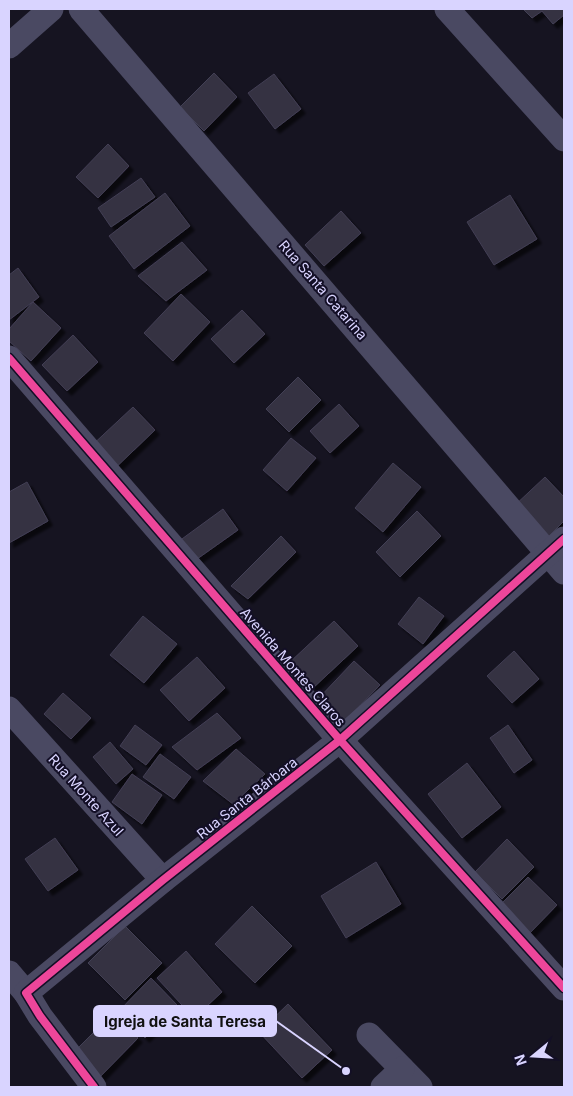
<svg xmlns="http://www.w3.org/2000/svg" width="573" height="1096" font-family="Inter,sans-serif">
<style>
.building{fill:#343243;stroke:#433f54;filter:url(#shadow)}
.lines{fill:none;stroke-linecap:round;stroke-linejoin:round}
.minor{stroke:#4a4962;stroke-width:25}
.cycleway-casing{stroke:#130f26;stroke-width:11}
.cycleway{stroke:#ed469a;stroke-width:8}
.labels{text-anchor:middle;stroke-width:4;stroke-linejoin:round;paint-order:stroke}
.street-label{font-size:14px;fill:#d9d4ff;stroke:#130f26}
.leader{fill:none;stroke:#d9d4ff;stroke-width:2}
.callout-dot{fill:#d9d4ff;stroke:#130f26;stroke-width:2}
.callout{fill:#d9d4ff;stroke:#d9d4ff;stroke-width:2}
.callout-label{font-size:15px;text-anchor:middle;font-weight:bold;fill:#111}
</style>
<defs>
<filter id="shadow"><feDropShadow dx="4.5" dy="4.5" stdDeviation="1" flood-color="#0009"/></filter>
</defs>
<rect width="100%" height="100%" fill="#161421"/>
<!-- building -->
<g class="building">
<polygon points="523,9 564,9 564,15 553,24 542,11 532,18"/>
<polygon points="214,73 237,97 204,131 180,107"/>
<polygon points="274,74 301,109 275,129 248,93"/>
<polygon points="108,144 129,166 98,198 76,177"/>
<polygon points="141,178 155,197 111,227 98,208"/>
<polygon points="165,193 190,226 134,269 109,236"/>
<polygon points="510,195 537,239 494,265 467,222"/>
<polygon points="341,211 361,233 324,266 305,245"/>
<polygon points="182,242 207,270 166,301 138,276"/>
<polygon points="18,268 39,297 9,320 9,275"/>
<polygon points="181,294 210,322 173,361 144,333"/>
<polygon points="33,302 61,328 31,361 9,341 9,329"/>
<polygon points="242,310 265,334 234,363 211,339"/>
<polygon points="73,335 98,362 67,391 42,365"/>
<polygon points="298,377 321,400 289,432 266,409"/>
<polygon points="339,404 359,426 330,453 310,431"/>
<polygon points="133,407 155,430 110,473 88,449"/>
<polygon points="291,438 316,458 287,491 263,470"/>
<polygon points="393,463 421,487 383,532 355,508"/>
<polygon points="545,477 564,497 564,521 545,540 513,507"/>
<polygon points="27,482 48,521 9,543 9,492"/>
<polygon points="223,509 238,530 190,564 175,544"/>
<polygon points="417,511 441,536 400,577 376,552"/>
<polygon points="281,536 296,552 248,599 231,586"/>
<polygon points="419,597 444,616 423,644 398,624"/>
<polygon points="143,616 177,644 144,683 110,655"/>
<polygon points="334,621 358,646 313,688 290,662"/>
<polygon points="514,651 539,679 512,703 487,676"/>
<polygon points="197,657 225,688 189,721 160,690"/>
<polygon points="354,661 380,685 343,723 318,699"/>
<polygon points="63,693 91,718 71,739 44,714"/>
<polygon points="217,713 241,738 197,770 172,747"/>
<polygon points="135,725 162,745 146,765 120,746"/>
<polygon points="508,725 532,760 514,773 490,738"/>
<polygon points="110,742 133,769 116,784 93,757"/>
<polygon points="236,749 265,774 233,804 203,781"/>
<polygon points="160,754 191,777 174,799 143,777"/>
<polygon points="467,763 501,807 462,838 428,794"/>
<polygon points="132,774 162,795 142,824 112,802"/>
<polygon points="55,838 78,870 48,891 25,859"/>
<polygon points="507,839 534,867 502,899 475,872"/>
<polygon points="376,862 401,904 346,938 321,896"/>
<polygon points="528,877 557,905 528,935 499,906"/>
<polygon points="252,906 292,946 255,983 215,944"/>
<polygon points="125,926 162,963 125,1000 88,963"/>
<polygon points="186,951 222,992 194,1018 157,978"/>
<polygon points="151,978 177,1005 145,1038 119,1011"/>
<polygon points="288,1004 332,1050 302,1078 259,1032"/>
<polygon points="113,1013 138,1038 95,1082 70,1056"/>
</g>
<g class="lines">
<!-- minor -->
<g class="minor">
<polyline points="81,9 564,572"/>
<polyline points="447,9 564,139"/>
<polyline points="9,46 51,9"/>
<polyline points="9,358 340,740 564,988"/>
<polyline points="9,709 163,880"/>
<polyline points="9,973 26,993"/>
<polyline points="369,1035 420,1087"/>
<polyline points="94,1087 40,1016 26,993 163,880 340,740 564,539"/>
<polyline points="383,1087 402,1069"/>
</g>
<defs>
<g id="cycleway">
<polyline points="9,358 340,740 564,988"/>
<polyline points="94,1087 40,1016 26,993 163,880 340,740 564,539"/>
</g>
</defs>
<!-- cycleway casing -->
<use href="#cycleway" class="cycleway-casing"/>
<!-- cycleway -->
<use href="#cycleway" class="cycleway"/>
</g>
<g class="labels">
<!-- street labels -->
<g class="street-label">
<text transform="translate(323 290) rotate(49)" y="5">Rua Santa Catarina</text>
<text transform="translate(293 667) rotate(49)" y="5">Avenida Montes Claros</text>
<text transform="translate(86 795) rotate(48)" y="5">Rua Monte Azul</text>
<text transform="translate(247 798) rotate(-38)" y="5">Rua Santa Bárbara</text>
</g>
</g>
<!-- callouts -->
<path class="leader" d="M346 1071L276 1021"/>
<circle class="callout-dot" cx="346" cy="1071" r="5"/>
<rect class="callout" x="94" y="1006" width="182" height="30" rx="5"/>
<g class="callout-label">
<text x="185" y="1027">Igreja de Santa Teresa</text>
</g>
<!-- border -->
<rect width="573" height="1096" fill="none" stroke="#d9d4ff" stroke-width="20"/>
<!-- north arrow -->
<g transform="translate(533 1056) rotate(252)" stroke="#130f26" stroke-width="4" paint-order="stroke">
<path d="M0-4L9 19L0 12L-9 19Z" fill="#d9d4ff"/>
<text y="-8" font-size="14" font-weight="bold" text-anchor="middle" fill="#d9d4ff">N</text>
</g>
</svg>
